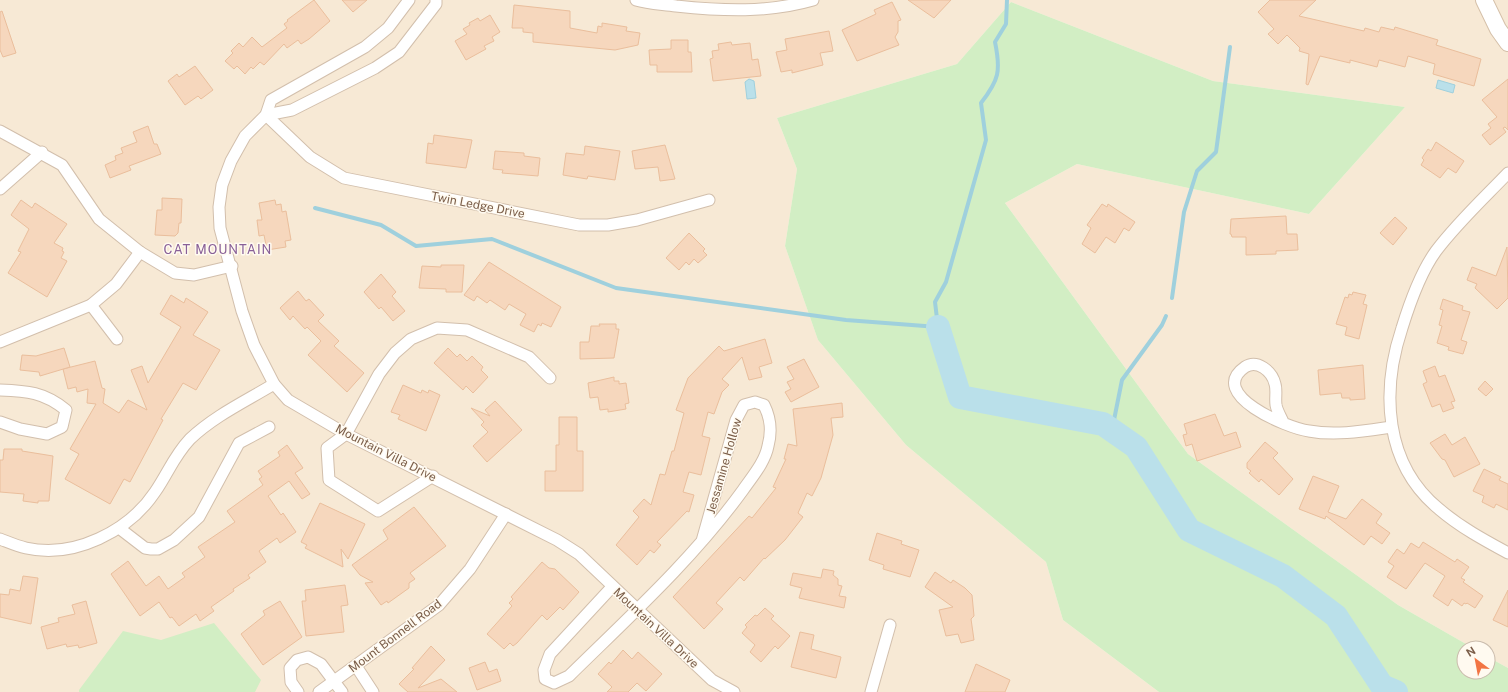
<svg xmlns="http://www.w3.org/2000/svg" width="1508" height="692" font-family="'Public Sans',sans-serif">
<style>
.residential{fill:#f7e9d5}
.green{fill:#d2eec4}
.water{fill:#bae0ea;stroke:#9fd0dd}
.lines{fill:none;stroke-linecap:round;stroke-linejoin:round}
.stream{stroke:#9fd0dd;stroke-width:4}
.river{stroke:#bae0ea;stroke-width:24}
.building{fill:#f6d7bd;stroke:#eabe9c}
.street-casing{stroke:#d2bfac;stroke-width:13}
.secondary-casing{stroke:#d5c0a9;stroke-width:18}
.street{stroke:#fff;stroke-width:11}
.secondary{stroke:#fff;stroke-width:16}
.labels{text-anchor:middle;stroke-width:3;stroke-linejoin:round;paint-order:stroke}
.street-label{font-size:12px;fill:#7b5e49;stroke:#fffaf0}
.neighbourhood-label{font-size:13px;letter-spacing:1px;fill:#896098;stroke:#fffaf0}
</style>
<rect width="100%" height="100%" fill="#fef7e8"/>
<!-- residential -->
<polygon class="residential" points="0,0 1508,0 1508,668 1488,657 1488,648 1473,648 1398,605 1188,454 1005,203 1077,164 1309,214 1405,107 1213,81 1011,2 957,64 777,118 797,169 785,246 818,340 906,445 1046,562 1063,620 1159,692 0,692"/>
<!-- green -->
<g class="green">
<polygon points="1011,2 1213,81 1405,107 1309,214 1077,164 1005,203 1188,454 1398,605 1473,648 1464,648 1464,672 1488,672 1488,657 1508,668 1508,692 1159,692 1063,620 1046,562 906,445 818,340 785,246 797,169 777,118 957,64"/>
<polygon points="214,623 261,680 255,692 79,692 79,690 123,631 161,640"/>
</g>
<!-- water -->
<g class="water">
<polygon points="749,79 754,81 756,98 747,99 745,82"/>
<polygon points="1438,80 1455,85 1453,93 1436,88"/>
</g>
<g class="lines">
<!-- stream -->
<g class="stream">
<path d="M 315,208 L 381,225 L 416,246 L 492,239 L 616,288 L 846,320 L 938,327 L 935,302 L 946,282 L 986,140 L 981,103 C 999,80 1001,71 995,42 L 1006,24 L 1007,0"/>
<polyline points="1172,298 1184,212 1197,171 1216,152 1230,47"/>
<polyline points="1112,430 1122,380 1162,325 1166,316"/>
</g>
<!-- river -->
<polyline class="river" points="938,327 960,397 1103,424 1136,447 1189,530 1283,576 1336,616 1382,686 1396,692"/>
</g>
<!-- building -->
<g class="building">
<polygon points="314,0 330,21 309,39 301,44 298,40 287,48 284,44 264,65 260,62 253,69 251,67 245,74 237,66 234,69 225,61 233,53 231,51 239,43 243,47 252,37 262,47 287,28 284,24 288,21 287,20"/>
<polygon points="342,0 367,0 353,12"/>
<polygon points="908,0 951,0 934,18"/>
<polygon points="1270,0 1316,0 1299,16 1364,31 1365,28 1379,32 1381,27 1394,30 1395,27 1438,40 1436,45 1481,59 1474,86 1433,74 1435,64 1408,56 1405,67 1379,60 1377,67 1350,60 1350,63 1320,56 1308,85 1306,84 1309,54 1299,51 1300,48 1287,35 1278,44 1268,34 1274,29 1258,12"/>
<polygon points="892,2 901,20 898,21 898,32 895,37 899,45 857,61 842,30 876,14 874,10"/>
<polygon points="514,5 570,11 570,28 597,33 598,26 602,27 602,23 627,27 626,31 640,33 638,45 615,50 533,42 533,33 523,32 523,28 512,28"/>
<polygon points="2,11 16,53 3,57 0,50 0,12"/>
<polygon points="490,15 500,32 492,37 494,41 484,46 486,49 466,60 455,41 467,34 463,29 470,25 469,23 478,18 480,21"/>
<polygon points="829,31 833,51 820,53 823,65 792,73 792,70 781,72 776,52 787,50 785,39"/>
<polygon points="671,40 688,40 688,52 691,52 692,72 657,72 657,65 650,65 649,50 671,49"/>
<polygon points="731,42 732,45 750,43 752,60 758,59 761,76 713,81 710,59 713,58 712,51 719,50 718,44"/>
<polygon points="195,66 213,90 201,99 198,96 185,105 168,81 177,74 179,77"/>
<polygon points="1508,79 1508,130 1505,127 1503,128 1506,132 1490,145 1482,135 1491,128 1488,124 1497,117 1482,100"/>
<polygon points="148,126 154,144 157,144 161,154 129,166 131,170 110,178 105,165 116,160 115,156 123,153 121,148 137,142 133,132"/>
<polygon points="434,135 472,140 466,168 426,163 428,143 433,144"/>
<polygon points="1436,142 1464,161 1456,173 1448,168 1440,178 1421,165 1424,160 1422,158 1428,149 1431,151"/>
<polygon points="665,145 675,179 660,181 658,167 635,169 632,151"/>
<polygon points="585,146 620,151 615,180 588,176 587,179 563,175 566,153 584,155"/>
<polygon points="495,151 524,153 524,156 540,158 538,176 502,173 503,170 493,169"/>
<polygon points="162,198 182,199 181,223 179,223 178,233 175,236 155,235 157,210 162,210"/>
<polygon points="21,200 32,208 35,203 67,224 54,243 63,248 62,251 64,252 61,258 67,261 47,297 8,273 21,252 18,251 29,229 11,215"/>
<polygon points="275,200 276,205 281,204 282,212 286,211 291,240 285,241 286,247 267,250 264,235 259,236 257,220 262,220 259,203"/>
<polygon points="1102,204 1107,207 1108,204 1135,222 1129,231 1124,228 1115,243 1106,237 1095,253 1082,244 1091,228 1087,225"/>
<polygon points="1286,216 1287,234 1297,234 1298,250 1276,251 1276,254 1246,255 1246,237 1232,237 1231,234 1230,234 1231,219"/>
<polygon points="1395,217 1407,228 1393,245 1380,233"/>
<polygon points="689,233 705,249 703,251 707,255 698,263 694,259 689,265 686,262 679,270 666,258"/>
<polygon points="1507,247 1508,298 1497,309 1475,288 1477,284 1467,280 1472,267 1496,276"/>
<polygon points="489,262 561,307 551,327 542,323 541,326 538,324 534,332 520,325 526,314 509,304 505,310 490,300 487,303 477,296 474,301 464,295"/>
<polygon points="441,265 464,265 462,292 446,292 446,289 419,288 422,266 441,267"/>
<polygon points="381,274 396,292 392,296 405,311 393,321 381,307 379,309 364,292"/>
<polygon points="298,291 306,301 309,299 324,315 318,321 339,341 334,346 364,373 347,392 308,355 321,341 307,327 305,329 293,316 290,320 280,308"/>
<polygon points="1353,292 1366,295 1363,304 1367,305 1359,339 1345,335 1347,327 1336,324 1345,297 1348,298 1349,294 1352,295"/>
<polygon points="171,295 184,303 186,298 208,312 193,335 220,350 196,390 183,383 161,419 163,420 130,482 124,479 110,504 65,479 79,454 70,449 96,404 87,403 88,389 77,392 76,387 68,389 63,369 95,361 102,388 105,389 103,403 119,413 128,400 147,410 131,370 142,366 148,383 181,327 160,314"/>
<polygon points="1443,299 1463,306 1462,310 1470,312 1461,340 1467,342 1463,354 1448,350 1449,347 1437,343 1442,326 1439,325 1443,310 1440,309"/>
<polygon points="599,324 616,324 616,329 619,329 614,358 580,359 580,342 589,342 591,326 600,326"/>
<polygon points="765,339 772,363 759,367 762,377 749,380 742,357 722,379 729,385 722,392 714,414 708,412 702,436 710,438 701,475 689,472 683,492 694,495 689,512 687,511 657,542 661,545 654,553 650,550 637,565 616,545 639,517 633,511 644,499 651,505 660,474 665,475 672,451 674,451 684,413 676,410 688,378 719,346 724,351"/>
<polygon points="64,348 70,367 40,376 39,372 20,370 22,355 36,356"/>
<polygon points="448,348 457,357 460,354 467,361 472,356 483,367 481,370 488,377 473,393 466,386 463,390 434,363"/>
<polygon points="804,359 819,387 791,402 785,392 791,389 787,382 794,379 787,367"/>
<polygon points="1363,365 1365,399 1350,400 1350,398 1342,398 1341,393 1320,395 1318,370"/>
<polygon points="1435,366 1439,377 1445,375 1455,401 1451,402 1454,408 1443,412 1440,404 1432,407 1423,384 1427,382 1423,371"/>
<polygon points="614,377 614,381 619,381 619,384 626,383 629,403 625,404 626,409 608,412 608,409 600,410 598,397 590,398 588,383"/>
<polygon points="1485,381 1493,389 1486,396 1478,389"/>
<polygon points="403,385 421,393 422,390 428,393 429,390 440,395 426,431 398,419 400,415 391,412"/>
<polygon points="495,401 522,430 487,462 473,446 488,432 481,425 484,422 471,408 490,416 485,410"/>
<polygon points="842,403 843,417 831,418 833,435 821,478 812,496 807,493 798,513 803,517 785,540 765,559 764,558 744,581 740,577 716,603 723,609 704,629 673,597 749,516 752,518 776,488 773,487 786,459 784,459 788,444 797,446 793,409"/>
<polygon points="1215,414 1224,436 1236,432 1241,447 1197,461 1192,444 1186,446 1183,435 1187,434 1184,424"/>
<polygon points="559,417 577,417 577,451 583,451 583,491 545,491 545,471 556,471 556,445 559,445"/>
<polygon points="1445,434 1452,445 1465,437 1480,464 1454,477 1445,460 1442,459 1430,443"/>
<polygon points="1265,442 1278,453 1273,458 1293,479 1279,495 1261,479 1259,482 1249,473 1251,471 1247,468 1247,463"/>
<polygon points="287,445 303,468 295,473 310,494 302,499 289,481 268,496 281,515 283,513 296,532 280,543 277,538 259,551 266,562 248,575 250,578 233,589 234,591 211,607 214,611 200,621 196,614 179,626 172,617 170,618 159,602 140,616 111,574 128,561 146,586 159,576 168,589 185,577 182,573 205,557 198,547 235,522 227,511 263,485 259,479 262,477 258,471 280,456 278,452"/>
<polygon points="4,449 22,449 22,451 53,456 49,501 38,501 38,503 23,501 24,494 0,492 0,460 3,460"/>
<polygon points="1484,469 1501,477 1499,480 1508,484 1508,510 1496,504 1494,508 1482,502 1484,496 1473,491"/>
<polygon points="1313,476 1339,486 1328,512 1346,519 1362,499 1382,514 1376,523 1390,533 1382,544 1371,536 1364,545 1326,516 1325,519 1299,509"/>
<polygon points="320,503 365,524 348,559 341,549 343,567 305,548 307,545 301,542"/>
<polygon points="414,507 446,546 410,573 415,579 409,583 409,588 388,603 387,601 381,605 365,583 373,582 360,575 352,565 388,539 383,530"/>
<polygon points="877,533 902,541 901,544 919,550 910,577 883,569 884,565 869,560"/>
<polygon points="1423,542 1455,562 1457,559 1469,567 1461,578 1465,580 1463,582 1483,596 1475,608 1467,603 1466,604 1464,603 1462,606 1452,599 1448,606 1433,596 1445,576 1425,563 1406,589 1387,577 1394,566 1388,562 1397,549 1404,554 1411,543 1419,548"/>
<polygon points="542,562 549,568 555,569 579,592 563,610 560,607 547,620 542,615 517,643 513,646 510,643 504,649 487,634 512,606 509,603 513,599 511,597"/>
<polygon points="823,569 834,571 833,575 838,579 838,585 842,586 839,596 846,597 844,608 799,598 802,588 790,585 793,573 821,578"/>
<polygon points="935,572 951,583 953,580 965,588 972,595 974,616 971,619 974,640 961,643 958,634 946,636 939,610 953,607 925,587"/>
<polygon points="23,576 38,578 31,624 0,617 0,594 9,595 10,589 20,591"/>
<polygon points="345,585 348,605 341,606 344,632 306,636 302,601 306,601 305,590"/>
<polygon points="1508,590 1508,627 1493,620"/>
<polygon points="86,601 97,643 79,648 78,645 67,647 66,644 47,649 41,627 59,622 58,618 75,614 72,605"/>
<polygon points="280,601 302,637 263,665 241,634 265,615 263,611"/>
<polygon points="765,608 774,616 771,619 790,636 778,649 775,646 761,662 750,652 755,645 742,633 747,627 745,625 755,615 757,616"/>
<polygon points="800,632 814,635 811,649 841,657 836,678 791,667"/>
<polygon points="431,646 445,660 418,688 441,679 457,692 408,692 399,684 414,669 412,668"/>
<polygon points="623,650 632,659 638,652 662,674 646,691 637,683 628,692 607,692 612,687 598,674 609,662 611,664"/>
<polygon points="485,662 489,672 497,669 501,681 477,690 469,668"/>
<polygon points="976,664 1010,680 1005,692 965,692"/>
</g>
<g class="lines">
<defs>
<g id="street">
<polyline points="409,0 388,28 365,47 271,100 266,115 245,136 231,161 222,185 219,207 220,228 242,311 254,345 274,384 288,400 346,434 557,540 579,554 712,680 734,692"/>
<path d="M 636,0 C 649,4 663,4 676,6 C 723,11 768,13 813,0"/>
<polyline points="266,115 310,157 344,178 579,225 608,225 637,220 709,200"/>
<polyline points="266,115 292,110 375,68 399,52 436,4 436,0"/>
<polyline points="0,131 62,165 99,219 140,252 175,273 194,275 232,266"/>
<path d="M 1508,173 C 1484,198 1457,223 1436,251 C 1420,273 1410,302 1402,328 C 1381,391 1384,464 1439,509 C 1460,527 1484,540 1508,553"/>
<polyline points="0,189 42,152"/>
<polyline points="91,305 117,339"/>
<polyline points="0,342 91,305 116,284 140,252"/>
<path d="M 0,390 C 27,391 44,392 66,410 L 62,427 L 47,434 L 20,429 L 0,422"/>
<path d="M 1283,422 C 1281,417 1277,411 1276,405 C 1275,398 1277,390 1275,384 C 1272,371 1257,359 1245,367 C 1206,394 1287,428 1309,431 C 1336,436 1364,431 1391,427"/>
<polyline points="433,476 378,511 329,480 327,448 346,434 379,374 395,353 411,339 437,328 467,330 529,357 550,378"/>
<polyline points="119,528 145,548 151,549 158,549 174,540 199,517 239,443 269,427"/>
<path d="M 0,539 C 8,542 17,546 26,548 C 74,559 129,531 155,492 C 168,473 174,456 190,439 C 214,416 246,401 274,384"/>
<path d="M 612,587 L 550,654 L 544,670 L 545,679 L 554,683 L 569,676 C 629,617 693,559 743,490 C 752,477 765,462 768,446 C 772,431 771,419 764,405 L 755,402 L 744,405 L 736,420 L 702,541"/>
<polyline points="356,666 373,692"/>
<polyline points="298,692 291,682 290,668 297,660 308,657 321,664 342,692"/>
<polyline points="319,692 439,605 470,569 506,514"/>
<polyline points="871,692 890,625"/>
</g>
<polyline id="secondary" points="1484,0 1498,29 1508,43"/>
</defs>
<!-- street casing -->
<use href="#street" class="street-casing"/>
<!-- secondary casing -->
<use href="#secondary" class="secondary-casing"/>
<!-- street -->
<use href="#street" class="street"/>
<!-- secondary -->
<use href="#secondary" class="secondary"/>
</g>
<g class="labels">
<!-- street labels -->
<g class="street-label">
<text transform="translate(478 205) rotate(11)" y="4">Twin Ledge Drive</text>
<text transform="translate(386 453) rotate(27)" y="4">Mountain Villa Drive</text>
<text transform="translate(724 466) rotate(-74)" y="4">Jessamine Hollow</text>
<text transform="translate(656 628) rotate(43)" y="4">Mountain Villa Drive</text>
<text transform="translate(395 636) rotate(-37)" y="4">Mount Bonnell Road</text>
</g>
<!-- neighbourhood labels -->
<g class="neighbourhood-label">
<text x="218" y="254">CAT MOUNTAIN</text>
</g>
</g>
<!-- north arrow -->
<g transform="translate(1476 660) rotate(328)"><circle r="19" fill="#fffaf0" stroke="#cabcad"/>
<path d="M0-3L7 15L0 10L-7 15Z" fill="#f27543"/>
<text y="-6" font-size="11" font-weight="bold" text-anchor="middle" fill="#7b5e49">N</text>
</g>
</svg>
